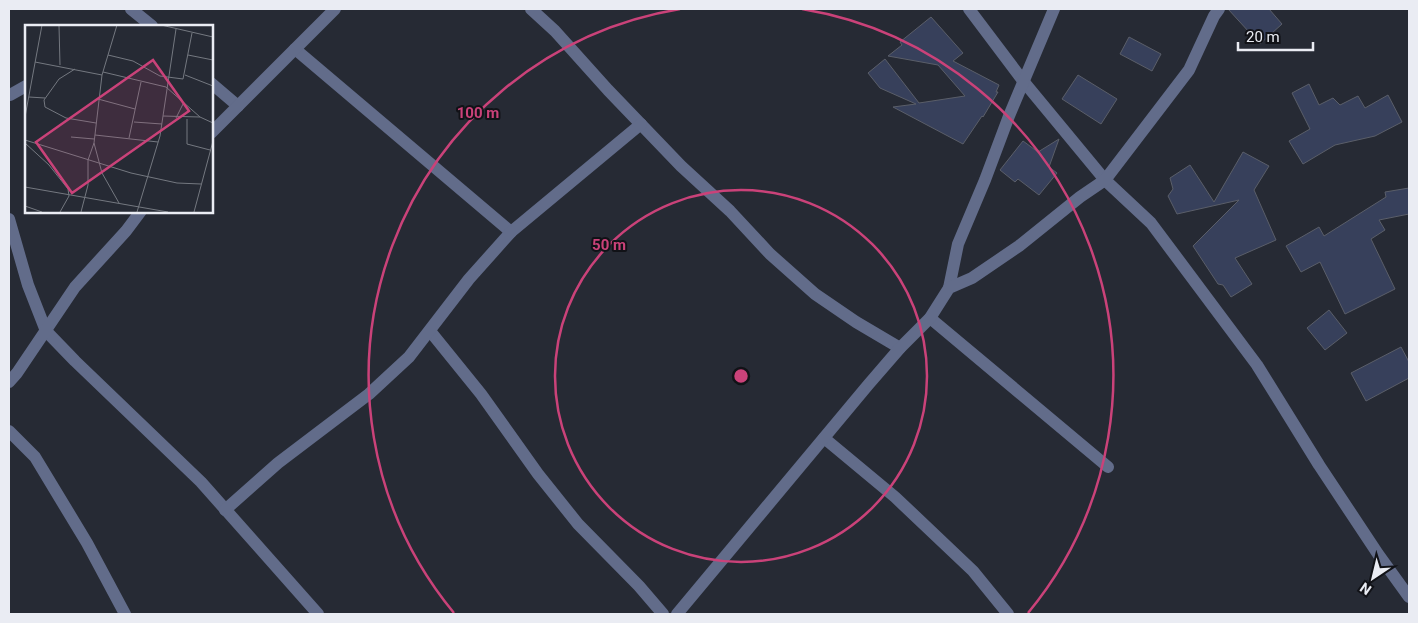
<svg xmlns="http://www.w3.org/2000/svg" width="1418" height="623" font-family="Roboto,sans-serif">
<style>
.building{fill:#37405b;stroke:#5a5e69}
.lines{fill:none;stroke-linecap:round;stroke-linejoin:round}
.minor{stroke:#626c8a;stroke-width:12}
.ring{fill:none;stroke:#ca4279;stroke-width:2.5}
.inset-road{fill:none;stroke:#747880;stroke-width:1}
.view{fill:#ca4279;fill-opacity:0.15;stroke:#ca4279;stroke-width:2.5}
.inset-edge{fill:none;stroke:#eaecf3;stroke-width:2.5}
.centre{fill:#ca4279;stroke:#111217;stroke-width:2.5}
.ring-label{font-size:15px;text-anchor:middle;font-weight:bold;fill:#ca4279;stroke:#111217;stroke-width:4;stroke-linejoin:round;paint-order:stroke}
</style>
<rect width="100%" height="100%" fill="#262a34"/>
<!-- building -->
<g class="building">
<polygon points="1228,9 1269,9 1282,24 1260,44"/>
<polygon points="931,17 963,53 953,61 999,85 996,92 998,92 983,117 982,116 963,144 893,107 916,104 880,88 868,73 885,59 919,103 965,96 938,65 888,56 902,45 900,42"/>
<polygon points="1129,37 1161,54 1152,71 1120,54"/>
<polygon points="1078,75 1117,99 1101,124 1062,99"/>
<polygon points="1309,84 1319,105 1333,98 1340,105 1358,96 1365,108 1388,95 1402,122 1375,136 1335,145 1303,164 1289,141 1310,129 1292,93"/>
<polygon points="1059,139 1049,167 1057,173 1039,195 1018,179 1015,182 1000,170 1023,141 1038,152"/>
<polygon points="1243,152 1269,166 1254,190 1276,240 1235,258 1252,284 1231,297 1223,285 1218,284 1193,246 1239,200 1177,214 1168,196 1173,189 1170,178 1190,165 1214,202"/>
<polygon points="1409,188 1409,214 1379,220 1385,230 1371,239 1395,289 1345,314 1320,262 1301,272 1286,246 1319,227 1324,236 1386,197 1385,192"/>
<polygon points="1329,310 1347,333 1325,350 1307,328"/>
<polygon points="1401,347 1409,362 1409,378 1366,401 1351,373"/>
</g>
<g class="lines">
<!-- minor -->
<g class="minor">
<polyline points="131,9 152,26"/>
<polyline points="531,9 555,31 608,90 681,166 730,211 770,254 815,294 856,322 900,348"/>
<polyline points="969,9 1024,82 1105,180 1151,223 1257,365 1319,465 1378,554 1409,597"/>
<polyline points="295,49 511,232"/>
<polyline points="211,83 238,106"/>
<polyline points="10,95 26,86"/>
<polyline points="211,133 335,9"/>
<polyline points="9,219 28,285 46,331 75,361 201,482 318,614"/>
<polyline points="949,288 958,244 985,180 1009,116 1054,9"/>
<polyline points="930,318 1108,467"/>
<polyline points="430,331 481,394 538,474 578,524 639,586 663,614"/>
<polyline points="9,382 17,373 75,287 126,231 141,211"/>
<polyline points="9,431 35,457 87,543 125,614"/>
<polyline points="824,438 895,497 973,571 1008,614"/>
<polyline points="225,510 278,463 369,394 409,357 469,279 511,232 641,124"/>
<polyline points="677,614 868,385 900,348 930,318 949,288 972,278 1019,246 1080,197 1105,180 1189,70 1214,16 1219,9"/>
</g>
</g>
<!-- distance rings -->
<g class="ring">
<circle cx="741" cy="376" r="186"/>
<path d="M454 613A372 372 0 0 1 680 9M802 9A372 372 0 0 1 1028 613"/>
</g>
<!-- overview -->
<g transform="translate(25 25)">
<rect width="188" height="188" fill="#262a34"/>
<path class="inset-road" d="M 136,0 L 188,12M 34,1 L 35,40M 83,30 L 108,36 L 135,51 L 158,54 L 167,8M 163,30 L 188,35M 10,37 L 77,50M 50,44 L 34,54 L 19,75 L 20,82 L 41,93 L 71,98M 78,47 L 141,62 L 175,92 L 188,98M 160,50 L 188,61M 4,72 L 20,73M 73,74 L 110,84M 138,91 L 175,92M 0,92 L 17,0M 151,93 L 158,79M 162,94 L 162,119 L 185,125M 109,97 L 137,99M 70,110 L 133,117M 46,112 L 69,114M 104,113 L 116,57M 0,115 L 106,148 L 152,158 L 176,159M 0,118 L 24,140 L 43,164 L 44,171 L 35,187M 69,118 L 77,148 L 94,178M 0,162 L 143,187M 0,181 L 17,187M 56,187 L 63,160 L 63,135 L 69,118 L 77,50 L 92,0M 112,187 L 135,111 L 151,4M 169,187 L 188,116"/>
<path class="view" d="M 128,35 L 164,86 L 47,168 L 11,117 Z"/>
<rect width="188" height="188" class="inset-edge"/>
</g>
<circle cx="741" cy="376" r="8" class="centre"/>
<g class="ring-label">
<text x="478" y="118">100 m</text>
<text x="609" y="250">50 m</text>
</g>
<!-- border -->
<rect width="1418" height="623" fill="none" stroke="#eaecf3" stroke-width="20"/>
<!-- north arrow -->
<g transform="translate(1373 578) rotate(215)" stroke="#111217" stroke-width="4" paint-order="stroke">
<path d="M0-4L9 19L0 12L-9 19Z" fill="#eaecf3"/>
<text y="-8" font-size="14" font-weight="bold" text-anchor="middle" fill="#eaecf3">N</text>
</g>
<!-- scale -->
<path d="M1238 42v8h75v-8" fill="none" stroke="#eaecf3" stroke-width="2.5"/>
<text x="1246" y="42" font-size="15" fill="#eaecf3" stroke="#111217" stroke-width="4" paint-order="stroke">20 m</text>
</svg>
